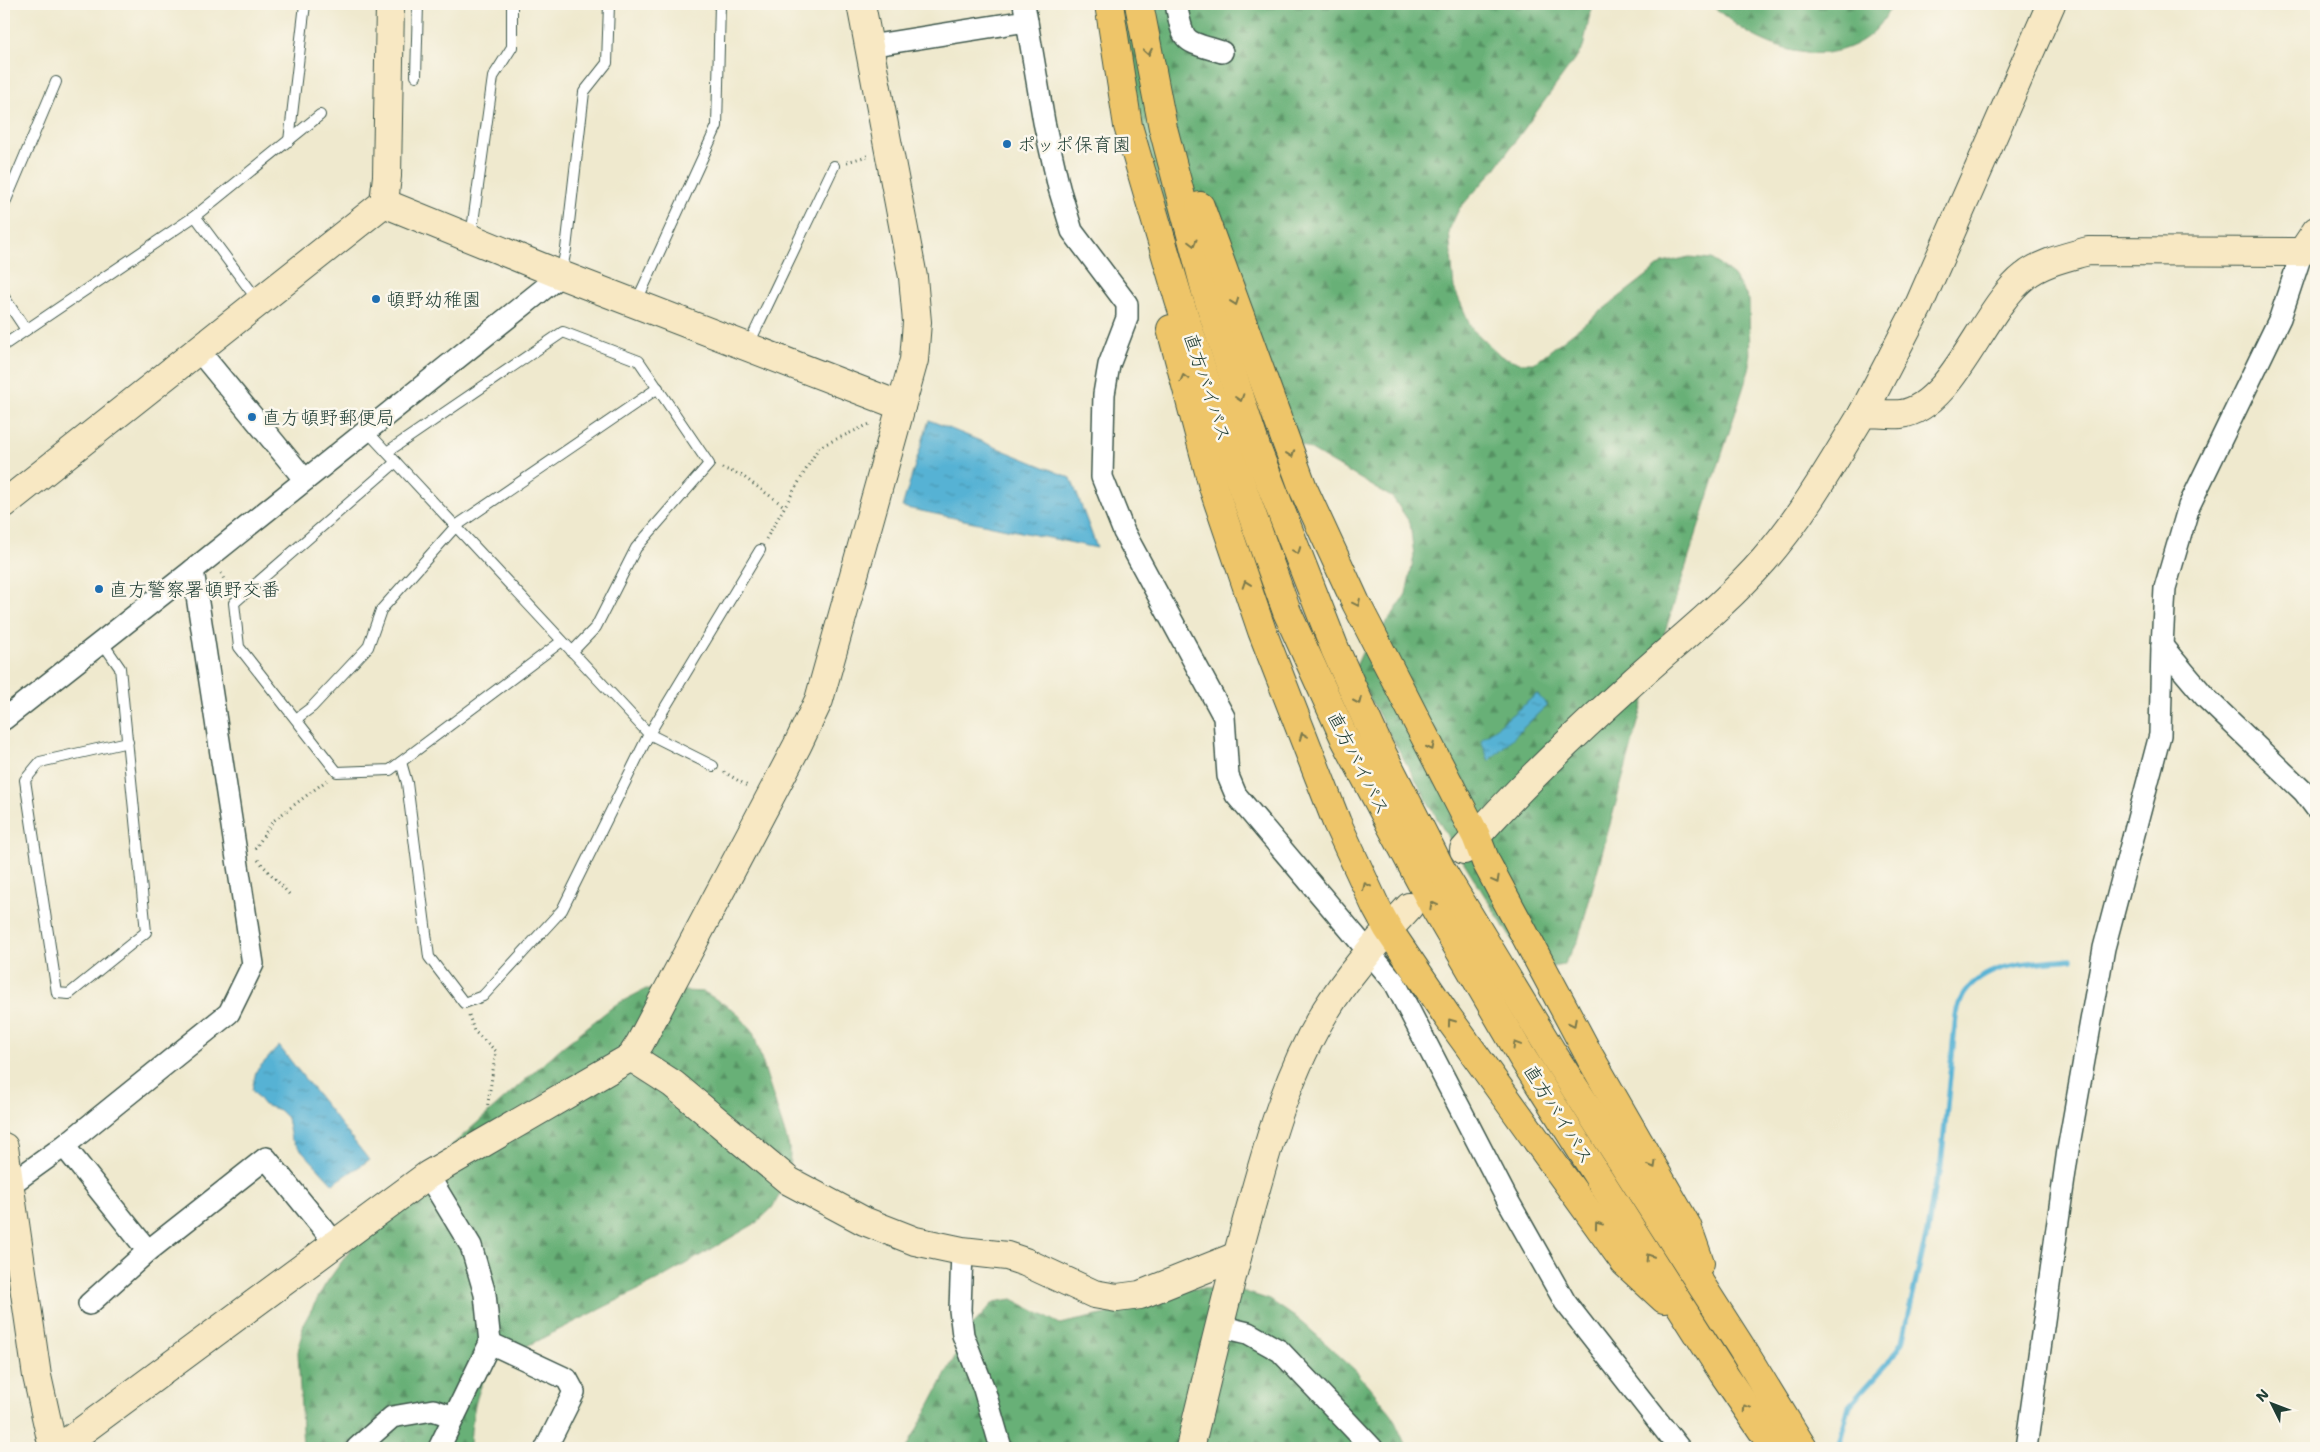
<svg xmlns="http://www.w3.org/2000/svg" width="2320" height="1452" font-family="'Shantell Sans','Klee One',sans-serif">
<style>
.forest{fill:url(#forest-firs);stroke:#447656}
.water{fill:url(#water-ripples);stroke:#3a7884}
.lines{fill:none;stroke-linecap:round;stroke-linejoin:round}
.stream{stroke:#56b2d4;stroke-width:5.5}
.lane-casing{stroke:#3e574b;stroke-width:12}
.street-casing{stroke:#3e574b;stroke-width:24}
.secondary-casing{stroke:#3e574b;stroke-width:30}
.highway-casing{stroke:#3e574b;stroke-width:30}
.path{stroke:#3e574b;stroke-width:3;stroke-dasharray:1 4;stroke-linecap:butt}
.lane{stroke:#fff;stroke-width:10}
.street{stroke:#fff;stroke-width:21}
.secondary{stroke:#f8e8c3;stroke-width:28}
.highway{stroke:#eec569;stroke-width:28}
.oneway{stroke:#7c7a4c}
.poi-dot{fill:#1f6fb2;stroke:#fbf7ec;stroke-width:2}
.labels{text-anchor:middle;stroke-width:5;stroke-linejoin:round;paint-order:stroke}
.poi-label{font-size:19px;fill:#1f3d34;stroke:#fbf7ec;text-anchor:start}
.street-label{font-size:19px;fill:#1f3d34;stroke:#fbf7ec}
</style>
<defs>
<pattern id="forest-firs" width="22" height="20" patternUnits="userSpaceOnUse" patternTransform="scale(1.25)"><rect width="22" height="20" fill="#68b077"/><path d="M5 1l3.5 6h-7zM16 11l3.5 6h-7z" fill="#559062"/></pattern>
<pattern id="water-ripples" width="26" height="14" patternUnits="userSpaceOnUse" patternTransform="scale(1.25)"><rect width="26" height="14" fill="#56b2d4"/><path d="M2 4q2-2 4 0t4 0M15 11q2-2 4 0t4 0" fill="none" stroke="#4792ad"/></pattern>
</defs>
<rect width="100%" height="100%" fill="#fbf7ec"/>
<filter id="ink" filterUnits="userSpaceOnUse"><feTurbulence type="fractalNoise" baseFrequency=".02" numOctaves="2"/><feDisplacementMap in="SourceGraphic" scale="10" xChannelSelector="R" yChannelSelector="G"/><feConvolveMatrix kernelMatrix="1 2 1 2 8 2 1 2 1" color-interpolation-filters="sRGB"/></filter>
<filter id="wash" filterUnits="userSpaceOnUse"><feTurbulence type="fractalNoise" baseFrequency=".0096" numOctaves="4" result="noise"/><feDisplacementMap in="SourceGraphic" scale="20" xChannelSelector="R" yChannelSelector="G"/><feGaussianBlur stdDeviation="1.12" result="paint"/><feColorMatrix in="noise" values="0 0 0 0 0 0 0 0 0 0 0 0 0 0 0 0 0 1.4 0 .05"/><feComposite in="paint" operator="in"/></filter>
<g filter="url(#wash)">
<rect width="100%" height="100%" fill="#efe9ce"/>
<!-- forest -->
<g class="forest">
<polygon points="1109,4 1592,4 1583,48 1495,169 1459,209 1449,230 1454,288 1472,329 1501,356 1520,363 1534,363 1663,263 1689,257 1712,259 1734,276 1749,300 1750,367 1651,675 1578,941 1563,965 1552,967 1514,943 1442,827 1357,676 1356,666 1362,653 1391,617 1406,594 1414,556 1410,523 1393,498 1306,447 1274,432 1252,414 1212,353 1192,309"/>
<path d="M 1709,4 L 1891,4 C 1879,42 1836,59 1799,52 C 1784,50 1765,42 1752,35 C 1737,27 1723,14 1709,4 Z"/>
<path d="M 646,989 L 704,992 L 735,1011 L 753,1032 L 790,1150 L 789,1179 L 772,1208 L 756,1223 L 658,1280 L 493,1363 C 476,1389 471,1417 470,1448 L 303,1448 L 298,1352 L 304,1323 L 325,1285 L 360,1236 L 421,1173 L 561,1048 L 615,1005 Z"/>
<polygon points="1233,1288 1270,1300 1302,1322 1356,1371 1391,1413 1407,1448 907,1448 970,1328 994,1302 1012,1299 1060,1324 1125,1310 1185,1289"/>
</g>
<!-- water -->
<g class="water">
<polygon points="929,420 1071,478 1097,548 902,507"/>
<polygon points="1537,694 1547,705 1489,761 1481,740"/>
<polygon points="279,1046 369,1160 333,1184 291,1139 287,1118 279,1110 264,1105 252,1090 256,1071"/>
</g>
<g class="lines">
<!-- stream -->
<path class="stream" d="M 1838,1448 L 1849,1406 L 1888,1363 L 1902,1342 L 1928,1228 L 1935,1182 L 1940,1173 L 1956,1016 C 1958,1009 1960,1000 1964,994 C 1987,961 2035,963 2071,959"/>
</g>
</g>
<g filter="url(#ink)">
<g class="lines">
<defs>
<g id="lane">
<polyline points="416,76 418,4"/>
<polyline points="289,141 305,4"/>
<polyline points="4,205 56,82"/>
<polyline points="195,216 259,302"/>
<polyline points="471,237 493,77 512,47 512,4"/>
<polyline points="561,274 566,249 584,92 607,63 609,4"/>
<polyline points="4,297 26,330"/>
<polyline points="636,303 717,126 720,4"/>
<polyline points="4,345 195,216 320,115"/>
<polyline points="748,346 834,166"/>
<polyline points="367,431 649,734 713,766"/>
<polyline points="387,452 563,332 639,361 709,464 636,548 596,627 572,652"/>
<polyline points="396,462 234,603 239,647 337,772 390,770 562,641"/>
<polyline points="102,642 120,668 146,932 69,994 57,993 25,780 40,762 128,742"/>
<polyline points="296,719 312,707 368,647 381,610 456,526 658,388"/>
<polyline points="401,762 407,783 429,957 464,1003 483,996 562,910 649,734 760,550"/>
</g>
<g id="street">
<polyline points="1024,4 1044,122 1059,188 1072,231 1127,304 1127,318 1109,365 1104,394 1102,477 1124,532 1224,717 1228,776 1236,795 1395,983 1507,1199 1565,1302 1679,1448"/>
<path d="M 1176,4 C 1184,45 1183,40 1222,52"/>
<polyline points="869,46 1027,21"/>
<polyline points="199,351 305,480"/>
<polyline points="2162,646 2206,698 2304,792 2316,808"/>
<polyline points="4,719 193,570 561,275"/>
<polyline points="64,1146 148,1251 266,1158 335,1243"/>
<polyline points="428,1175 471,1246 485,1294 490,1343 439,1448"/>
<polyline points="4,1189 64,1146 229,1013 253,964 193,570"/>
<polyline points="962,1251 960,1310 963,1335 984,1389 1001,1448"/>
<polyline points="89,1304 148,1251"/>
<polyline points="1219,1326 1248,1333 1280,1351 1372,1448"/>
<polyline points="490,1343 567,1379 574,1392 546,1448"/>
<polyline points="357,1448 392,1417 433,1410 454,1417"/>
<polyline points="2026,1448 2068,1150 2104,948 2160,735 2162,646 2165,588 2189,506 2280,318 2302,252"/>
</g>
<g id="secondary">
<polyline points="384,203 561,275 901,406"/>
<polyline points="1863,413 1919,305 2051,4"/>
<polyline points="4,504 384,203 387,176 390,4"/>
<path d="M 1464,850 C 1513,794 1567,742 1622,692 C 1669,648 1721,609 1764,560 C 1803,515 1832,464 1863,413 C 1875,413 1889,415 1901,414 C 1953,407 1983,308 2025,276 C 2042,262 2068,257 2088,251 L 2302,252 L 2316,231"/>
<polyline points="631,1057 673,1084 789,1181 864,1221 915,1241 962,1251 1007,1256 1025,1262 1094,1294 1117,1298 1140,1295 1237,1256"/>
<polyline points="4,1147 37,1376 53,1448"/>
<polyline points="59,1448 428,1175 631,1057 640,1043 797,746 819,700 914,360 917,322 913,277 861,4"/>
<path d="M 1190,1448 C 1210,1365 1229,1282 1253,1199 C 1271,1134 1290,1068 1326,1010 C 1349,973 1379,939 1409,907"/>
</g>
<g id="highway">
<polyline points="1109,4 1128,126 1179,300 1226,442 1287,612 1345,739 1433,905 1522,1057 1723,1373 1774,1448"/>
<polyline points="1139,4 1163,128 1206,292 1256,447 1335,649 1379,747 1441,869 1555,1057 1741,1347 1803,1448"/>
<polyline points="1200,206 1303,488 1356,603 1476,836 1486,862 1590,1057 1687,1226 1700,1263"/>
<polyline points="1171,329 1213,487 1262,631 1337,823 1376,907 1388,929 1447,1016 1625,1263 1664,1299"/>
</g>
</defs>
<!-- lane casing -->
<use href="#lane" class="lane-casing"/>
<!-- street casing -->
<use href="#street" class="street-casing"/>
<!-- secondary casing -->
<use href="#secondary" class="secondary-casing"/>
<!-- highway casing -->
<use href="#highway" class="highway-casing"/>
<!-- path -->
<g class="path">
<polyline points="847,162 867,156"/>
<polyline points="722,468 741,475 784,506"/>
<polyline points="766,539 819,447 872,423"/>
<polyline points="221,573 229,590"/>
<polyline points="724,772 749,787"/>
<polyline points="255,849 273,821 327,780"/>
<polyline points="258,860 290,895"/>
<polyline points="469,1015 474,1031 496,1051 487,1109"/>
</g>
<!-- lane -->
<use href="#lane" class="lane"/>
<!-- street -->
<use href="#street" class="street"/>
<!-- secondary -->
<use href="#secondary" class="secondary"/>
<!-- highway -->
<use href="#highway" class="highway"/>
</g>
<!-- one-way arrows -->
<defs><path id="oneway-chevron" d="M-2-3.5L2.5 0L-2 3.5" fill="none" stroke-width="1.6" stroke-linecap="round" stroke-linejoin="round" transform="scale(1.25)"/></defs>
<g class="oneway">
<use href="#oneway-chevron" transform="translate(1148 52) rotate(80)"/>
<use href="#oneway-chevron" transform="translate(1193 243) rotate(75)"/>
<use href="#oneway-chevron" transform="translate(1235 302) rotate(70)"/>
<use href="#oneway-chevron" transform="translate(1184 378) rotate(-105)"/>
<use href="#oneway-chevron" transform="translate(1240 398) rotate(72)"/>
<use href="#oneway-chevron" transform="translate(1291 454) rotate(70)"/>
<use href="#oneway-chevron" transform="translate(1297 551) rotate(69)"/>
<use href="#oneway-chevron" transform="translate(1246 584) rotate(-109)"/>
<use href="#oneway-chevron" transform="translate(1357 603) rotate(64)"/>
<use href="#oneway-chevron" transform="translate(1358 701) rotate(66)"/>
<use href="#oneway-chevron" transform="translate(1303 736) rotate(-111)"/>
<use href="#oneway-chevron" transform="translate(1431 747) rotate(63)"/>
<use href="#oneway-chevron" transform="translate(1496 880) rotate(61)"/>
<use href="#oneway-chevron" transform="translate(1366 886) rotate(-115)"/>
<use href="#oneway-chevron" transform="translate(1433 905) rotate(-119)"/>
<use href="#oneway-chevron" transform="translate(1451 1022) rotate(-126)"/>
<use href="#oneway-chevron" transform="translate(1573 1023) rotate(63)"/>
<use href="#oneway-chevron" transform="translate(1516 1045) rotate(-121)"/>
<use href="#oneway-chevron" transform="translate(1653 1165) rotate(61)"/>
<use href="#oneway-chevron" transform="translate(1598 1225) rotate(-126)"/>
<use href="#oneway-chevron" transform="translate(1649 1257) rotate(-122)"/>
<use href="#oneway-chevron" transform="translate(1746 1408) rotate(-124)"/>
</g>
</g>
<!-- markers -->
<g class="poi-dot">
<circle cx="1007" cy="144" r="5"/>
<circle cx="376" cy="299" r="5"/>
<circle cx="252" cy="417" r="5"/>
<circle cx="99" cy="589" r="5"/>
</g>
<g class="labels">
<!-- poi labels -->
<g class="poi-label">
<text x="1017" y="151">ポッポ保育園</text>
<text x="386" y="306">頓野幼稚園</text>
<text x="262" y="424">直方頓野郵便局</text>
<text x="109" y="596">直方警察署頓野交番</text>
</g>
<!-- street labels -->
<g class="street-label">
<text transform="translate(1208 387) rotate(72)" y="7">直方バイパス</text>
<text transform="translate(1359 763) rotate(63)" y="7">直方バイパス</text>
<text transform="translate(1559 1114) rotate(58)" y="7">直方バイパス</text>
</g>
</g>
<!-- margin -->
<rect width="2320" height="1452" fill="none" stroke="#fbf7ec" stroke-width="20"/>
<!-- north arrow -->
<g transform="translate(2272 1404) rotate(312)" stroke="#fbf7ec" stroke-width="4" paint-order="stroke">
<path d="M0-4L9 19L0 12L-9 19Z" fill="#1f3d34"/>
<text y="-8" font-size="14" font-weight="bold" text-anchor="middle" fill="#1f3d34">N</text>
</g>
</svg>
